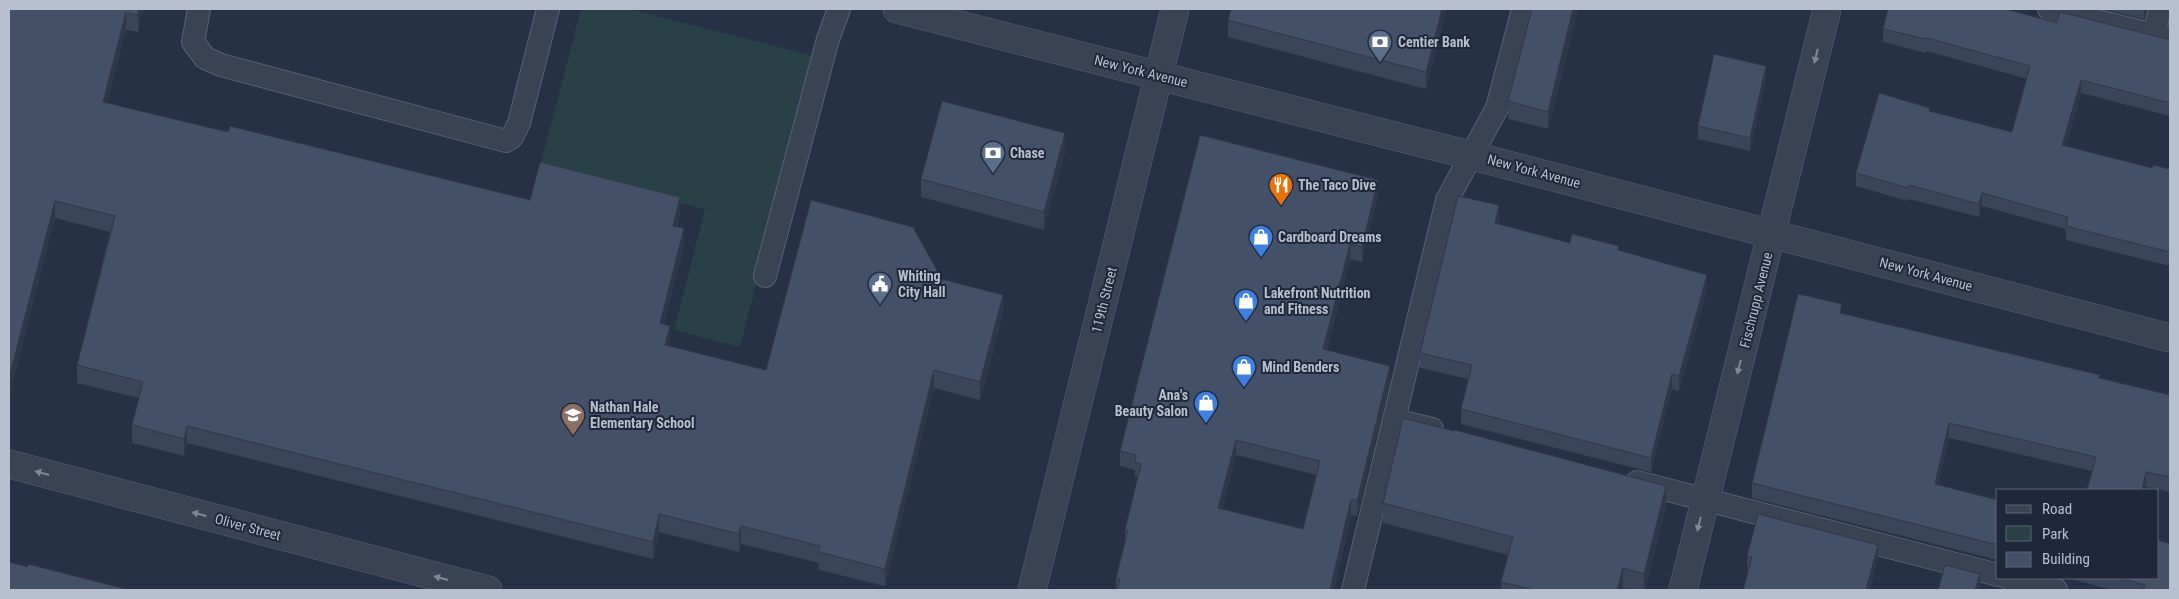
<svg xmlns="http://www.w3.org/2000/svg" width="2179" height="599" font-family="'Roboto Condensed',sans-serif">
<style>
.green{fill:#284046}
.lines{fill:none;stroke-linecap:round;stroke-linejoin:round}
.service-casing{stroke:#596172;stroke-width:24}
.minor-casing{stroke:#596172;stroke-width:29}
.tertiary-casing{stroke:#596172;stroke-width:29}
.service{stroke:#3a4354;stroke-width:22}
.minor{stroke:#3a4354;stroke-width:28}
.tertiary{stroke:#3a4354;stroke-width:28}
.wall{fill:#3a4559;fill-rule:evenodd}
.shaded-wall{fill:#303848}
.building{fill:#445067;stroke:#303848;fill-rule:evenodd}
.oneway{fill:#7f8797}
.labels{text-anchor:middle;stroke-width:4;stroke-linejoin:round;paint-order:stroke}
.poi-label{font-size:14px;font-weight:bold;fill:#b8bfce;stroke:#1f283a;text-anchor:start}
.street-label{font-size:14px;fill:#b8bfce;stroke:#1f283a}
</style>
<rect width="100%" height="100%" fill="#263145"/>
<!-- green -->
<polygon class="green" points="581,9 629,9 814,56 740,347 674,330 705,209 540,167"/>
<g class="lines">
<defs>
<g id="service">
<polyline points="199,9 193,42 205,58 221,65 506,141 512,137 519,123 548,9"/>
<polyline points="2049,9 2170,39"/>
<polyline points="2154,35 2160,9"/>
<polyline points="765,276 828,39 839,9"/>
<polyline points="1394,420 1432,429"/>
<polyline points="1637,482 1998,575"/>
<polyline points="2008,578 2056,590"/>
<polyline points="1353,590 1447,200 1497,108 1523,9"/>
</g>
<g id="minor">
<polyline points="9,464 488,590"/>
<polyline points="1683,590 1827,9"/>
</g>
<g id="tertiary">
<polyline points="897,9 1473,156 2170,338"/>
<polyline points="1032,590 1175,9"/>
</g>
</defs>
<!-- service casing -->
<use href="#service" class="service-casing"/>
<!-- minor casing -->
<use href="#minor" class="minor-casing"/>
<!-- tertiary casing -->
<use href="#tertiary" class="tertiary-casing"/>
<!-- service -->
<use href="#service" class="service"/>
<!-- minor -->
<use href="#minor" class="minor"/>
<!-- tertiary -->
<use href="#tertiary" class="tertiary"/>
</g>
<!-- wall -->
<g class="wall">
<polygon points="9,9 143,9 138,32 126,30 107,103 228,132 530,200 680,214 677,227 684,246 664,324 670,343 670,346 766,370 942,279 1003,313 980,400 934,388 885,586 819,570 819,563 741,544 739,552 659,532 653,559 187,443 184,456 132,443 132,425 139,398 77,383 77,365 110,232 55,218 9,396"/>
<polygon points="1446,9 1426,89 1228,37 1228,20"/>
<polygon points="1578,9 1548,129 1508,119 1508,101"/>
<polygon points="2103,9 2147,9 2144,19"/>
<polygon points="2057,23 2170,38 2170,116 2081,93 2066,146 2152,168 2170,169 2170,266 2066,240 2066,229 1982,206 1979,217 1909,199 1908,201 1856,186 1856,173 1930,111 2012,132 2027,79 1927,51 1926,53 1883,42 1883,29"/>
<polygon points="1766,79 1750,151 1698,139 1698,126"/>
<polygon points="1065,151 1044,230 921,197 921,179"/>
<path d="M 1378,195 L 1362,262 L 1350,259 L 1327,350 L 1390,381 L 1357,516 L 1351,515 L 1334,590 L 1116,590 L 1116,578 L 1125,543 L 1125,530 L 1138,478 L 1135,477 L 1135,470 L 1120,466 L 1120,451 ZM 1236,455 L 1317,475 L 1303,529 L 1222,509 Z"/>
<polygon points="1499,220 1499,224 1570,243 1619,251 1707,290 1679,391 1672,389 1651,472 1461,424 1461,409 1468,379 1420,368 1420,353"/>
<polygon points="1842,314 2170,395 2170,492 2146,487 2092,471 1949,438 1938,485 1998,500 1998,560 1752,498 1752,483"/>
<polygon points="1383,503 1666,505 1645,590 1632,590 1623,588 1622,590 1501,590 1501,582 1508,555 1383,523"/>
<polygon points="1747,556 1878,558 1748,569 1747,569"/>
<polygon points="2068,578 2158,578 2170,590 2112,590"/>
</g>
<!-- shaded-wall -->
<g class="shaded-wall">
<polygon points="139,9 143,9 138,32 138,15"/>
<polygon points="1442,9 1446,9 1426,89 1426,72"/>
<polygon points="1573,9 1578,9 1548,129 1548,112"/>
<polygon points="2144,9 2147,9 2144,19"/>
<polygon points="126,12 126,30 103,119 103,102"/>
<polygon points="1766,66 1766,79 1750,151 1750,138"/>
<polygon points="2081,80 2081,93 2062,159 2062,145"/>
<polygon points="1065,133 1065,151 1044,230 1044,212"/>
<polygon points="1378,180 1378,195 1362,262 1362,247"/>
<polygon points="1982,193 1982,206 1979,217 1979,204"/>
<polygon points="680,197 680,214 673,243 673,226"/>
<polygon points="55,201 55,218 9,396 9,378"/>
<polygon points="1499,205 1499,220 1495,238 1495,223"/>
<polygon points="684,228 684,246 660,341 660,323"/>
<polygon points="1350,244 1350,259 1323,364 1323,349"/>
<polygon points="1707,275 1707,290 1679,391 1679,376"/>
<polygon points="1003,295 1003,313 980,400 980,382"/>
<polygon points="670,326 670,343 665,362 665,345"/>
<polygon points="1390,366 1390,381 1357,516 1357,501"/>
<polygon points="934,370 934,388 885,586 885,569"/>
<polygon points="1672,374 1672,389 1651,472 1651,458"/>
<polygon points="1949,423 1949,438 1935,499 1935,484"/>
<polygon points="187,426 187,443 184,456 184,439"/>
<polygon points="1236,440 1236,455 1218,523 1218,508"/>
<polygon points="2146,472 2146,487 2145,490 2142,490"/>
<polygon points="1666,486 1666,505 1645,590 1644,590 1644,574"/>
<polygon points="1351,499 1351,515 1334,590 1330,590"/>
<polygon points="659,514 659,532 653,559 653,542"/>
<polygon points="741,526 741,544 739,552 739,534"/>
<polygon points="1878,545 1878,558 1870,590 1866,590"/>
<polygon points="1623,568 1623,588 1622,590 1617,590"/>
<polygon points="1980,574 1980,584 1978,590 1975,590"/>
</g>
<!-- building -->
<g class="building">
<polygon points="9,9 139,9 138,15 126,12 103,102 228,132 230,126 530,200 540,162 680,197 673,226 684,228 660,323 670,326 665,345 766,370 811,200 913,227 942,279 1003,295 980,382 934,370 885,569 819,552 820,546 741,526 739,534 659,514 653,542 187,426 184,439 132,425 143,382 77,365 115,216 55,201 9,378"/>
<polygon points="1231,9 1442,9 1426,72 1228,20"/>
<polygon points="1532,9 1573,9 1548,112 1508,101"/>
<polygon points="1888,9 2006,9 2057,23 2060,12 2167,39 2170,38 2170,103 2081,80 2062,145 2152,168 2153,165 2170,169 2170,252 2066,226 2068,217 1982,193 1979,204 1909,185 1908,188 1856,173 1879,93 1930,108 1929,111 2012,132 2030,66 1927,38 1926,39 1883,29"/>
<polygon points="1714,54 1766,66 1750,138 1698,126"/>
<polygon points="942,101 1065,133 1044,212 921,179"/>
<path d="M 1200,135 L 1378,180 L 1362,247 L 1350,244 L 1323,349 L 1390,366 L 1357,501 L 1351,499 L 1330,590 L 1117,590 L 1120,579 L 1116,578 L 1128,530 L 1125,530 L 1141,464 L 1135,462 L 1136,455 L 1120,451 ZM 1236,440 L 1320,461 L 1303,529 L 1218,508 Z"/>
<polygon points="1458,196 1499,205 1495,223 1570,243 1572,234 1619,246 1618,250 1707,275 1679,376 1672,374 1651,458 1461,409 1472,365 1420,353"/>
<polygon points="1798,294 1842,304 1840,313 2100,375 2099,378 2170,395 2170,477 2146,472 2142,490 2087,490 2096,457 1949,423 1935,484 1998,500 1998,545 1752,483"/>
<polygon points="1403,418 1454,431 1455,430 1666,486 1644,574 1623,568 1617,590 1535,590 1501,582 1513,537 1383,503"/>
<polygon points="1758,514 1878,545 1866,590 1743,590 1752,557 1747,556"/>
<polygon points="2158,540 2170,544 2170,590 2143,590 2145,585 2121,578 2158,578"/>
<polygon points="9,562 28,567 28,564 130,590 9,590"/>
<polygon points="1945,565 1980,574 1975,590 1938,590"/>
</g>
<!-- one-way arrows -->
<defs><path id="oneway-solid" d="M-6-.8H1V-3.2L6.5 0L1 3.2V.8H-6Z" transform="scale(1.25)"/></defs>
<g class="oneway">
<use href="#oneway-solid" transform="translate(1816 56) rotate(104)"/>
<use href="#oneway-solid" transform="translate(1739 367) rotate(104)"/>
<use href="#oneway-solid" transform="translate(42 473) rotate(-165)"/>
<use href="#oneway-solid" transform="translate(199 514) rotate(-165)"/>
<use href="#oneway-solid" transform="translate(1699 524) rotate(104)"/>
<use href="#oneway-solid" transform="translate(441 578) rotate(-165)"/>
</g>
<!-- icons -->
<defs>
<symbol id="bank-pin" viewBox="-11 -11 22 30"><path d="M0 17L-7.5 6A9.5 9.5 0 1 1 7.5 6Z" fill="#5c6f8a" stroke="#1f283a"/><path d="M-6-4H6V4H-6ZM0-2.3a2.3 2.3 0 1 0 0 4.6a2.3 2.3 0 1 0 0-4.6Z" fill="#fff"/></symbol>
<symbol id="restaurant-pin" viewBox="-11 -11 22 30"><path d="M0 17L-7.5 6A9.5 9.5 0 1 1 7.5 6Z" fill="#e8710a" stroke="#1f283a"/><path d="M-5-6h1v4h1v-4h1v4h1v-4h1v5L-1.5 .5V6h-2V.5L-5-1ZM5-6V6H3V1.5H1.5Q1.5-4 5-6Z" fill="#fff"/></symbol>
<symbol id="shop-pin" viewBox="-11 -11 22 30"><path d="M0 17L-7.5 6A9.5 9.5 0 1 1 7.5 6Z" fill="#3f7fe0" stroke="#1f283a"/><path d="M-5-2.5h2.3a2.7 3.5 0 0 1 5.4 0H5L5.5 6h-11ZM-1.5-2.5h3a1.5 2.3 0 0 0-3 0Z" fill="#fff"/></symbol>
<symbol id="civic-pin" viewBox="-11 -11 22 30"><path d="M0 17L-7.5 6A9.5 9.5 0 1 1 7.5 6Z" fill="#5c6f8a" stroke="#1f283a"/><path d="M-.6-6.5H3V-4.5H.6V-3L4-1V1h2V6H-6V1h2V-1L-.6-3ZM-1.2 2.5V6h2.4V2.5Z" fill="#fff"/></symbol>
<symbol id="school-pin" viewBox="-11 -11 22 30"><path d="M0 17L-7.5 6A9.5 9.5 0 1 1 7.5 6Z" fill="#8d6e63" stroke="#1f283a"/><path d="M0-5L7-2L0 1L-7-2ZM-4 1L0 2.5L4 1V4Q0 6-4 4Z" fill="#fff"/></symbol>
</defs>
<g fill-rule="evenodd">
<use href="#bank-pin" x="1366" y="28" width="28" height="38"/>
<use href="#bank-pin" x="979" y="139" width="28" height="38"/>
<use href="#restaurant-pin" x="1267" y="171" width="28" height="38"/>
<use href="#shop-pin" x="1247" y="223" width="28" height="38"/>
<use href="#civic-pin" x="866" y="270" width="28" height="38"/>
<use href="#shop-pin" x="1232" y="287" width="28" height="38"/>
<use href="#shop-pin" x="1230" y="353" width="28" height="38"/>
<use href="#shop-pin" x="1192" y="389" width="28" height="38"/>
<use href="#school-pin" x="559" y="401" width="28" height="38"/>
</g>
<g class="labels">
<!-- poi labels -->
<g class="poi-label">
<text x="1398" y="47">Centier Bank</text>
<text x="1010" y="158">Chase</text>
<text x="1298" y="190">The Taco Dive</text>
<text x="1278" y="242">Cardboard Dreams</text>
<text x="898" y="281">Whiting<tspan x="898" dy="16">City Hall</tspan></text>
<text x="1264" y="298">Lakefront Nutrition<tspan x="1264" dy="16">and Fitness</tspan></text>
<text x="1262" y="372">Mind Benders</text>
<text x="1188" y="400" text-anchor="end">Ana's<tspan x="1188" dy="16">Beauty Salon</tspan></text>
<text x="590" y="412">Nathan Hale<tspan x="590" dy="16">Elementary School</tspan></text>
</g>
<!-- street labels -->
<g class="street-label">
<text transform="translate(1141 71) rotate(14)" y="5">New York Avenue</text>
<text transform="translate(1534 171) rotate(15)" y="5">New York Avenue</text>
<text transform="translate(1926 274) rotate(15)" y="5">New York Avenue</text>
<text transform="translate(1104 300) rotate(-76)" y="5">119th Street</text>
<text transform="translate(1756 300) rotate(-76)" y="5">Fischrupp Avenue</text>
<text transform="translate(248 527) rotate(15)" y="5">Oliver Street</text>
</g>
</g>
<!-- border -->
<rect width="2179" height="599" fill="none" stroke="#b8bfce" stroke-width="20"/>
<!-- legend -->
<rect x="1996" y="489" width="162" height="90" fill="#1f283a" stroke="#5c6475"/>
<rect x="2006" y="505" width="25" height="8" fill="#3a4354" stroke="#5c6475"/>
<text x="2042" y="514" font-size="15" fill="#b8bfce">Road</text>
<rect x="2006" y="526" width="25" height="15" fill="#284046" stroke="#5c6475"/>
<text x="2042" y="539" font-size="15" fill="#b8bfce">Park</text>
<rect x="2006" y="552" width="25" height="15" fill="#445067" stroke="#5c6475"/>
<text x="2042" y="564" font-size="15" fill="#b8bfce">Building</text>
</svg>
